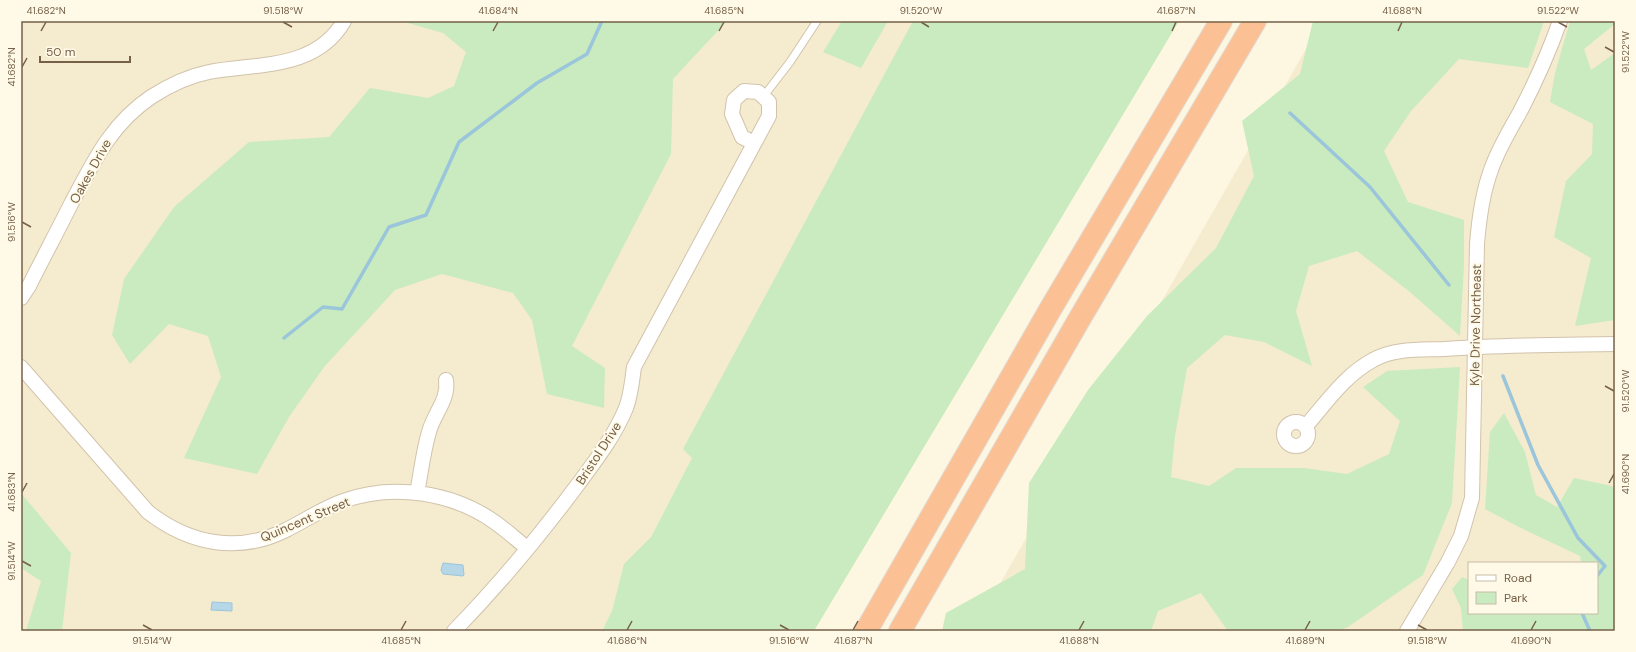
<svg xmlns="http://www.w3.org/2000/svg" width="1636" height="652" font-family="'DM Sans',sans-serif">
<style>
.residential{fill:#f5ebcf;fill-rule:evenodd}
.green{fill:#c9ebbf}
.water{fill:#b5d7e7;stroke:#9bc5da}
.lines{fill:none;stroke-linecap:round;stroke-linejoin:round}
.stream{stroke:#9bc5da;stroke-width:3.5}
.lane-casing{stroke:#d1c3ab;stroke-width:9}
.street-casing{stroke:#d1c3ab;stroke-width:16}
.highway-casing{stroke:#e1dcd7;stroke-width:24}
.lane{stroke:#fff;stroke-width:7}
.street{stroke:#fff;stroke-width:14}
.highway{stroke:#fbc195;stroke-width:22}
.ticks{fill:none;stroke:#766047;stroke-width:1.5}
.labels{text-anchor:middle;stroke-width:4;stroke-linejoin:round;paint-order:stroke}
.street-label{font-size:13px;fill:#766047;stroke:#fffae8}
.neatline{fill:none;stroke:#766047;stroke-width:1.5}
.ticks-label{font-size:10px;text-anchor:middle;fill:#766047}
</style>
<rect width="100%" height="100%" fill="#fdf7e1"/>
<!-- residential -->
<g class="residential">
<polygon points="21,21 920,21 602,631 21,631"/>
<path d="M 1322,21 L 1615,21 L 1615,631 L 973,631 ZM 1469,563 L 1597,563 L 1597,613 L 1469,613 Z"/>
</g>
<!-- green -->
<g class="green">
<polygon points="401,21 727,21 673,79 671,154 572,346 605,368 604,408 547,394 532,320 513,293 442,274 395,290 324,367 289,417 257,474 184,458 221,377 208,336 169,324 130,364 112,335 124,279 174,207 249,142 329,137 370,88 428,98 454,86 466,52 443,33"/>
<polygon points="842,21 888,21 861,68 823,52"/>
<polygon points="913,21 1179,21 814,631 602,631 612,611 624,564 651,537 692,458 683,449"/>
<polygon points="1313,21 1544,21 1528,68 1459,59 1411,111 1384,151 1408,202 1464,220 1464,266 1460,336 1410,292 1357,251 1309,266 1296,311 1312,366 1264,342 1225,335 1187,368 1175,436 1171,477 1209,486 1236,468 1304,468 1347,474 1389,454 1400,421 1363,387 1387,371 1460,367 1452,503 1423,575 1348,627 1338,631 1228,631 1201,593 1158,611 1151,631 942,631 946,613 1025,569 1029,483 1088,390 1147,316 1216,248 1254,176 1242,121 1300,74"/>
<polygon points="1570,21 1615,21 1615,24 1584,49 1591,70 1615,53 1615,320 1575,326 1591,258 1554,237 1566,181 1592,154 1593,124 1550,102 1555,73"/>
<polygon points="1504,413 1525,452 1536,495 1557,507 1574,478 1612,486 1615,490 1615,631 1463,631 1461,608 1452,589 1462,577 1469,580 1469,613 1597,613 1597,563 1581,563 1580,556 1519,527 1485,509 1490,432"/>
<polygon points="21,493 71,553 62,631 26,631 41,581 21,568"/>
</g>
<!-- water -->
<g class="water">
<polygon points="443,563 463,565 464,575 463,576 443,574 441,570"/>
<polygon points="212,602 232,603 232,611 211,610"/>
</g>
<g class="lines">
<!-- stream -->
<g class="stream">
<polyline points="1290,113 1370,187 1449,285"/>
<polyline points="284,338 323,307 342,309 389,227 426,215 459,142 537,83 587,54 602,21"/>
<polyline points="1503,376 1538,465 1578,538 1605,566 1597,576"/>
<polyline points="1582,613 1590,631"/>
</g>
<defs>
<polyline id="lane" points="763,97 790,62 817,21"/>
<g id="street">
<path d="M 21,298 L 29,286 C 43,258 58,230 72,202 C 94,161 111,124 151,97 C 168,86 189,76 209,72 C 257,63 316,70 344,21"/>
<path d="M 21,367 L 148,512 C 189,544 238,554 286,530 C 306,520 323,508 343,501 C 393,483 453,492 496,523 C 507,531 517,540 527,548"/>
<circle cx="1296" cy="434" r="12"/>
<path d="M 1306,426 C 1326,403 1345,375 1373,360 C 1394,348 1421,350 1444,349 C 1501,345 1558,345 1615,344"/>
<path d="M 417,493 C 421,473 423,452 429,432 C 434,413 449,400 446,380"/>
<path d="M 454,631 C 499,585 541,534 579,483 C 596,460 615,435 626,408 C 631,395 632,381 634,367 L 769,116 L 769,102 L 758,92 L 744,91 L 734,100 L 732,114 L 742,137 L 754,143"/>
<path d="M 1407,631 L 1448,562 L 1461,536 L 1472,498 L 1477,244 C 1479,219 1482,194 1491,170 C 1498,149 1510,130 1521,110 C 1536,81 1549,52 1560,21"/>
</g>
<g id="highway">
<polyline points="866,631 1051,308 1221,21"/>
<polyline points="900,631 1080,318 1255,21"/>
</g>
</defs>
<!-- lane casing -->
<use href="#lane" class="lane-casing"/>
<!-- street casing -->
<use href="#street" class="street-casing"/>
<!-- highway casing -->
<use href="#highway" class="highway-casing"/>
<!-- lane -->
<use href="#lane" class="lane"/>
<!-- street -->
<use href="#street" class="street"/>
<!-- highway -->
<use href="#highway" class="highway"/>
</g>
<!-- ticks -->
<path class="ticks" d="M 283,22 L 292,27M 921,22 L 929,27M 1558,22 L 1567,27M 41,31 L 46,22M 493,31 L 498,22M 719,31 L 724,22M 1172,31 L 1176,22M 1398,31 L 1402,22M 1605,47 L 1614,52M 22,67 L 27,58M 22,222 L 31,227M 1605,386 L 1614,391M 1609,483 L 1614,474M 22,492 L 27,483M 22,561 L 31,566M 143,625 L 152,630M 780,625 L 789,630M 1418,625 L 1427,630M 401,630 L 406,621M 627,630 L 632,621M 853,630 L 858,621M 1079,630 L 1084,621M 1305,630 L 1310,621M 1531,630 L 1536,621"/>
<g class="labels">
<!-- street labels -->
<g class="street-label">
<text transform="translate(90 171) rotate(-61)" y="5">Oakes Drive</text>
<text transform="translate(1475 325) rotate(-89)" y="5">Kyle Drive Northeast</text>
<text transform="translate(598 453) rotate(-57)" y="5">Bristol Drive</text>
<text transform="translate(305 519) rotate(-23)" y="5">Quincent Street</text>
</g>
</g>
<!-- border -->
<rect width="1636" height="652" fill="none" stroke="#fffae8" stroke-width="44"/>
<!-- legend -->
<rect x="1468" y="562" width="130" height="52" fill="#fffae8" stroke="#c8bca8"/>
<rect x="1476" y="575" width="20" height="6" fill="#ffffff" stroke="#c8bca8"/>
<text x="1504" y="582" font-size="12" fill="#766047">Road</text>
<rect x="1476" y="592" width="20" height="12" fill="#c9ebbf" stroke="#c8bca8"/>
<text x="1504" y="602" font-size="12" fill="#766047">Park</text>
<!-- scale -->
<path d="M40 56v6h90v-6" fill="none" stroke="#766047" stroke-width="2"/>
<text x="46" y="56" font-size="12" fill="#766047" stroke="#fffae8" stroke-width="3" paint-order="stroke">50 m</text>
<rect x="22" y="22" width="1592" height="608" class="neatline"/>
<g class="ticks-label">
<text x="46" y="14">41.682°N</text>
<text x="283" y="14">91.518°W</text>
<text x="498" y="14">41.684°N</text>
<text x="724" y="14">41.685°N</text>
<text x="921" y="14">91.520°W</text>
<text x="1176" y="14">41.687°N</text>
<text x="1402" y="14">41.688°N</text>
<text x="1558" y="14">91.522°W</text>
<text transform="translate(1625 52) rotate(-90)" y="4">91.522°W</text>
<text transform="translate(11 67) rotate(-90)" y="4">41.682°N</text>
<text transform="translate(11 222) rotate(-90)" y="4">91.516°W</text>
<text transform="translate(1625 391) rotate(-90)" y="4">91.520°W</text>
<text transform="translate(1625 474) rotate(-90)" y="4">41.690°N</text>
<text transform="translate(11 492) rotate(-90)" y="4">41.683°N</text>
<text transform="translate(11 561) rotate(-90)" y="4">91.514°W</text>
<text x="152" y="644">91.514°W</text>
<text x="401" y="644">41.685°N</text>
<text x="627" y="644">41.686°N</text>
<text x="789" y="644">91.516°W</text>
<text x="853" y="644">41.687°N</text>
<text x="1079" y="644">41.688°N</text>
<text x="1305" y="644">41.689°N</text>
<text x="1427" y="644">91.518°W</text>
<text x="1531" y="644">41.690°N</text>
</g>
</svg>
